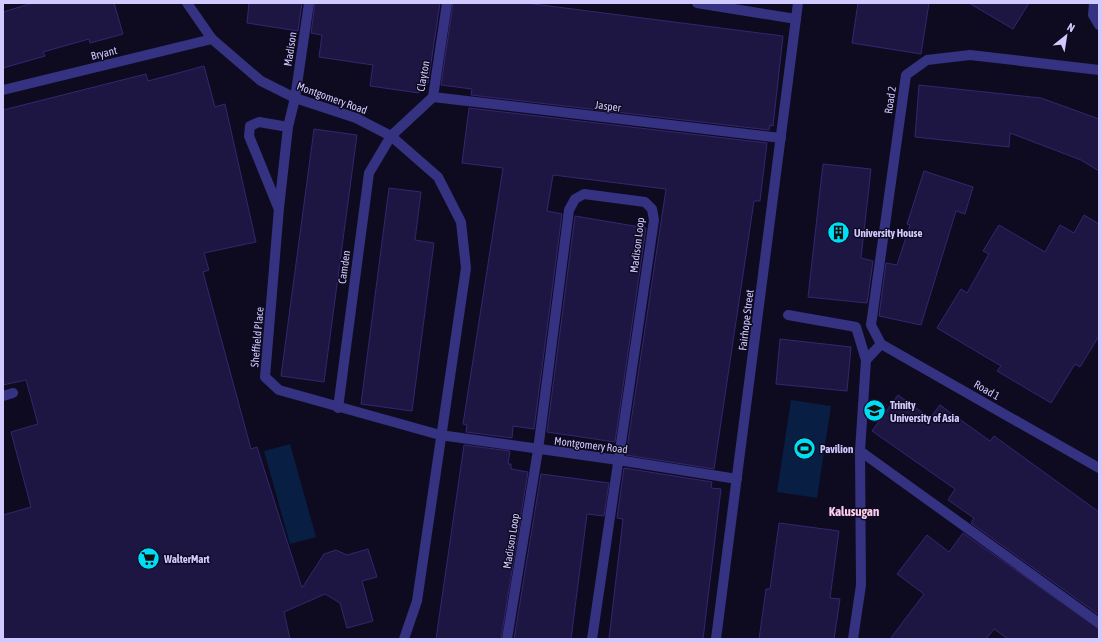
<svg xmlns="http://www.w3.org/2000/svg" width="1102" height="642" font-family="'Asap Condensed',sans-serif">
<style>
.water{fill:#081e42}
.building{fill:#1e1642;stroke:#342670}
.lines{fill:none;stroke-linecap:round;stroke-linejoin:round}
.minor{stroke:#353282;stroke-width:10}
.labels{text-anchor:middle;stroke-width:3;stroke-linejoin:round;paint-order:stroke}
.street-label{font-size:11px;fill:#d0caff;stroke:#0e0b20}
.poi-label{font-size:11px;font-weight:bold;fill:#d0caff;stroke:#0e0b20;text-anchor:start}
.quarter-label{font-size:13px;font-weight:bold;fill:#ffcced;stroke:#0e0b20}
</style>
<rect width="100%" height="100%" fill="#0e0b20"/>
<!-- water -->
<g class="water">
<polygon points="791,400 831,406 817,498 777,492"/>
<polygon points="290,444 316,537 290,544 264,451"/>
</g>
<!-- building -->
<g class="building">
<polygon points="33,3 114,3 123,34 90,43 89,39 43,52 45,56 3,68 3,12"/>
<polygon points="249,3 302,3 298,31 247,23"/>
<polygon points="315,3 440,3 428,83 420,82 419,93 370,86 373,65 319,57 322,35 311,33"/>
<polygon points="453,3 526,3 783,36 773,126 770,125 769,130 471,95 472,89 441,85"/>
<polygon points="858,3 929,3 921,54 852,43"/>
<polygon points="969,3 1029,3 1013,29"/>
<polygon points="204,66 215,107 225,104 256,242 204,253 209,270 203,272 251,449 257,447 302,588 324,554 336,550 347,555 368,549 377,577 362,581 373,621 347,628 340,603 325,594 284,612 290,639 3,639 3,515 31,507 11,432 38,424 26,380 3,385 3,110 146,74 148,81"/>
<polygon points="919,85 1041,98 1099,119 1099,171 1081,160 1010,133 1009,147 915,137"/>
<polygon points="469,108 767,143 760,201 754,201 714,469 626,455 666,189 553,175 547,211 562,214 534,429 513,426 512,438 466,432 467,425 463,424 503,168 462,163"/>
<polygon points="314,129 357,135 324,382 281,376"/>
<polygon points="823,164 871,169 861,258 873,261 867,303 808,297"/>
<polygon points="924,171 973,187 965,214 956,211 921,325 879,316 886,263 897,265 910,225 907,224"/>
<polygon points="389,188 421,192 415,240 434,243 412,411 361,404"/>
<polygon points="1084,215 1099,224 1099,336 1080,367 1075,364 1051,403 997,371 1001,366 937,328 961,289 967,293 989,254 983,251 999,225 1045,252 1060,225 1074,233"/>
<polygon points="575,216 646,228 615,442 547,432"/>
<polygon points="780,339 851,347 847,391 776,384"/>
<polygon points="898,395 930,418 940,405 990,441 994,436 1099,512 1099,615 971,523 974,518 948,500 955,489 872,431"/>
<polygon points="464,445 510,451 508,464 511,464 511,469 528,472 501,639 436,639"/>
<polygon points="624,468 712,482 711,488 721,489 703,639 609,639 623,519 617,518"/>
<polygon points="541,474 609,483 604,516 587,514 571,639 514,639"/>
<polygon points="779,523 839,531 830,598 840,599 834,639 759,639 766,589 770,589"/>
<polygon points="963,533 1099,629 1099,639 1008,639 994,629 986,639 890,639 924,594 897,574 927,535 949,552"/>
</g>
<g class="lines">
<!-- minor -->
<g class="minor">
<polyline points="187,3 212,39 261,81 295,98 356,118 391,136 438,177 461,222 466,268 417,601 404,639"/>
<polyline points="309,3 295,98 288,127 279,208 265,377 279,390 440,435 618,460 737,479"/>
<polyline points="697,3 796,19"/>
<polyline points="1094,3 1093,15 1099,25"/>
<polyline points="1099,70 970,55 927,60 906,75 871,325 881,344 1099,468"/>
<polyline points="3,90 212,39"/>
<polyline points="433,97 781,138"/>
<polyline points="278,207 249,136 250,126 259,122 288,127"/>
<polyline points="788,315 856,327 866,360 860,451 861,585 853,639"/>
<polyline points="866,360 881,344"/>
<polyline points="3,396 13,393"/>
<polyline points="338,408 369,173 391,136 433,97 447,3"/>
<polyline points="860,451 1099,623"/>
<polyline points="507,639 538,450 569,210 575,199 584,194 645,202 652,209 654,220 592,639"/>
<polyline points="716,639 798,3"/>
</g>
</g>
<!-- icons -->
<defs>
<symbol id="building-disc" viewBox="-11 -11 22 22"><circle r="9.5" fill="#00def5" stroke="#0e0b20"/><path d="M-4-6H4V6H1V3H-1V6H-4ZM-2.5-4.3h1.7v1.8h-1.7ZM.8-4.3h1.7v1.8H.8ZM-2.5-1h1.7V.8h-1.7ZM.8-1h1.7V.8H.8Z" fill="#111"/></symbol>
<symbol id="university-disc" viewBox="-11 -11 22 22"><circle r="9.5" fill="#00def5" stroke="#0e0b20"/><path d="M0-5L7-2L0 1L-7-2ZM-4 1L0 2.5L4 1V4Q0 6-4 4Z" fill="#111"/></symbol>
<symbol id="stadium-disc" viewBox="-11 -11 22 22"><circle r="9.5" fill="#00def5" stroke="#0e0b20"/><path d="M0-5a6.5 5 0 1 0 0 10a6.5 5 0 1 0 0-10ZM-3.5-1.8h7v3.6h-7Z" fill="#111"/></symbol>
<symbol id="supermarket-disc" viewBox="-11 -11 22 22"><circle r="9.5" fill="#00def5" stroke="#0e0b20"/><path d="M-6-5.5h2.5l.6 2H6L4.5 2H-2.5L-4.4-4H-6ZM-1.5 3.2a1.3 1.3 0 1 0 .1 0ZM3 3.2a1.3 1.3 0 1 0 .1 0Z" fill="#111"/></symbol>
</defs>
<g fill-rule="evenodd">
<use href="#building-disc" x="826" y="220" width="25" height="25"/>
<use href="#university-disc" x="862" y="398" width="25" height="25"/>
<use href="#stadium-disc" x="792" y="436" width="25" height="25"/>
<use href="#supermarket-disc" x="136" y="546" width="25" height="25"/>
</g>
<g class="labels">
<!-- street labels -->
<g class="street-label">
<text transform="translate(290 49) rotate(-81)" y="4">Madison</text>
<text transform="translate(104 53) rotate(-14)" y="4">Bryant</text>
<text transform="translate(423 76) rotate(-80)" y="4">Clayton</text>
<text transform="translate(332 98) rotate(20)" y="4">Montgomery Road</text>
<text transform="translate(890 100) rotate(-82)" y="4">Road 2</text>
<text transform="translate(608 106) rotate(7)" y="4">Jasper</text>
<text transform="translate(637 245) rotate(-83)" y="4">Madison Loop</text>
<text transform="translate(344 267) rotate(-82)" y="4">Camden</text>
<text transform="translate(746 320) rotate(-83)" y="4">Fairhope Street</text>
<text transform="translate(257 337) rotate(-85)" y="4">Sheffield Place</text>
<text transform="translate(987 390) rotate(30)" y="4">Road 1</text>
<text transform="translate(591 445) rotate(7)" y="4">Montgomery Road</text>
<text transform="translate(511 541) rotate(-81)" y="4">Madison Loop</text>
</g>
<!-- poi labels -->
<g class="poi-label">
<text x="854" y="237">University House</text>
<text x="890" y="409">Trinity<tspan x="890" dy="13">University of Asia</tspan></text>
<text x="820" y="453">Pavilion</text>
<text x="164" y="563">WalterMart</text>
</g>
<!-- quarter labels -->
<g class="quarter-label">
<text x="854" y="516">Kalusugan</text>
</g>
</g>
<!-- border -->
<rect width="1102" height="642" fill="none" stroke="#d0caff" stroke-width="8"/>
<!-- north arrow -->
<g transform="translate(1066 36) rotate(30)" stroke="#0e0b20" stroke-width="3" paint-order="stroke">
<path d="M0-3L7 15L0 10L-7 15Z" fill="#d0caff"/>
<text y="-6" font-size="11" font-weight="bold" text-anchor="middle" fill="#d0caff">N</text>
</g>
</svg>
